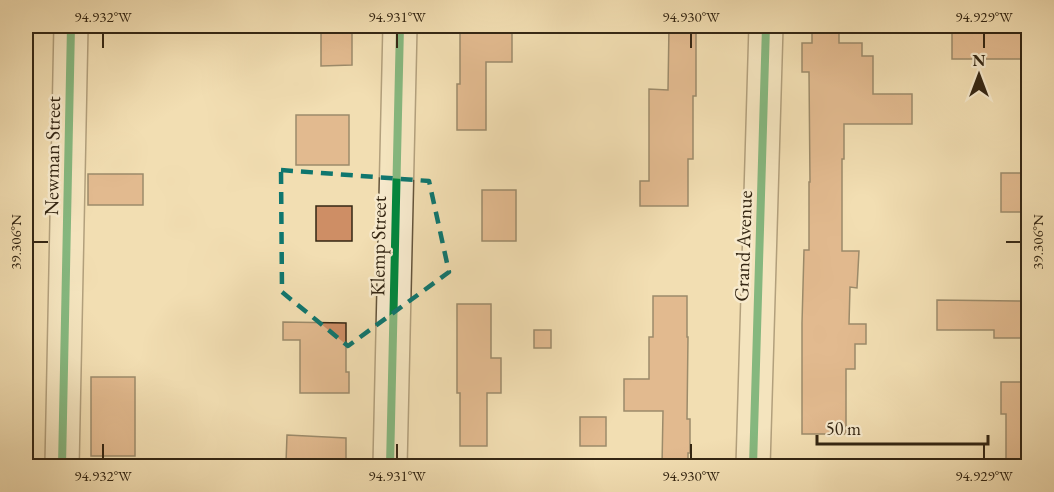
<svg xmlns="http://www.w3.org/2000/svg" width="1054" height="492" font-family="'EB Garamond',serif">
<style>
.building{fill:#ce8e65;stroke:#342613;stroke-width:1.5}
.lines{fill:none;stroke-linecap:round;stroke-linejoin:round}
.minor-casing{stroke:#64543b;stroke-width:36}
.minor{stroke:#f7eacd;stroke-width:33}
.cycleway-casing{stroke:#f7eacd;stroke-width:11}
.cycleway{stroke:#00873e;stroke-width:8}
.marked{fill:none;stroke:#0f766e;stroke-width:4.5;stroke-dasharray:12 8;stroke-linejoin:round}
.ticks{fill:none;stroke:#342613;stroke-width:2}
.labels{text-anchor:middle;stroke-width:5;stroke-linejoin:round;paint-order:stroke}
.street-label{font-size:20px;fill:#342613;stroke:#f7eacd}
.neatline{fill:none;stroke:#342613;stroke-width:2}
.ticks-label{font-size:15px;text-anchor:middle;fill:#342613}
</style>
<rect width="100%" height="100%" fill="#f2deb2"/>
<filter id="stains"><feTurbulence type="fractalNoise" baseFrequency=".00333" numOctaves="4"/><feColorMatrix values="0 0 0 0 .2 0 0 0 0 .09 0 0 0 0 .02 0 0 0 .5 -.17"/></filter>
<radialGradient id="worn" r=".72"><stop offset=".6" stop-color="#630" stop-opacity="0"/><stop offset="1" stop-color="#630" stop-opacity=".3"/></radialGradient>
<!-- building -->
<g class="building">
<polygon points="669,26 696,26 696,96 693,96 693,159 688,159 688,206 640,206 640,181 649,181 649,89 668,90"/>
<polygon points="812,26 839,26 839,43 862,43 862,56 873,56 873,94 912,94 912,124 844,124 844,159 842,159 842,251 859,251 857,288 850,287 849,324 866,324 866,344 855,344 855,369 846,369 846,434 802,434 802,323 804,250 809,250 809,182 810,182 809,72 802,72 802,43 812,43"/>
<rect x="952" y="26" width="77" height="33"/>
<polygon points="460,27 512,27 512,62 486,62 486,130 457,130 457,84 460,84"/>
<polygon points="352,28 352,65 321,66 321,29"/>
<rect x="296" y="115" width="53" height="50"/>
<rect x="1001" y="173" width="28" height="39"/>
<rect x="88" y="174" width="55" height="31"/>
<rect x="482" y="190" width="34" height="51"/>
<rect x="316" y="206" width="36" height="35"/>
<polygon points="653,296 687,296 687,337 688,337 687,419 690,419 690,453 688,453 688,466 662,466 663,411 624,411 624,379 649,379 649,337 653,337"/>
<polygon points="937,300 1023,301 1023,338 994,338 994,330 937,330"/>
<polygon points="457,304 491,304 491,358 501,358 501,393 487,393 487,446 460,446 460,393 457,393"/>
<polygon points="283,322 346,323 346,372 349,372 349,393 300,393 300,340 283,340"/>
<rect x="534" y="330" width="17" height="18"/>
<rect x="91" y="377" width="44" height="79"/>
<polygon points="1001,382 1029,382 1029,460 1006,460 1006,414 1001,414"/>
<rect x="580" y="417" width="26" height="29"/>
<polygon points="287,435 346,438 346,463 286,463"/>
</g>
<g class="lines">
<defs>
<g id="minor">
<polyline points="62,466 71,26"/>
<polyline points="390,466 400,26"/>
<polyline points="753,466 766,26"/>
</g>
</defs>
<!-- minor casing -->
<use href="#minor" class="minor-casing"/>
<!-- minor -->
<use href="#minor" class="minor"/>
<defs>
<g id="cycleway">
<polyline points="62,466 71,26"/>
<polyline points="390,466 400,26"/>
<polyline points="753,466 766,26"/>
</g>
</defs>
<!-- cycleway casing -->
<use href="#cycleway" class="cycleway-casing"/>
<!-- cycleway -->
<use href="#cycleway" class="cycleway"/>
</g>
<!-- marked area -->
<path d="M0 0H1054V492H0ZM 281,170 L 429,181 L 449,272 L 348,346 L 282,292 Z" fill="#f2deb2" fill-opacity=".55" fill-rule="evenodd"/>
<path class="marked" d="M 281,170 L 429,181 L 449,272 L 348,346 L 282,292 Z"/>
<!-- ticks -->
<path class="ticks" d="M 103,33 L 103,48M 397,33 L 397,48M 691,33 L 691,48M 984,33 L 984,48M 33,242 L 48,242M 1006,242 L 1021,242M 103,444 L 103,459M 397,444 L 397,459M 691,444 L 691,459M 984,444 L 984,459"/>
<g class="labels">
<!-- street labels -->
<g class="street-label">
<text transform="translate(52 156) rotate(-89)" y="7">Newman Street</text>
<text transform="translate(378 246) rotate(-89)" y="7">Klemp Street</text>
<text transform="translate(743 246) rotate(-88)" y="7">Grand Avenue</text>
</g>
</g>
<!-- margin -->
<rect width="1054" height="492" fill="none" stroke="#f2deb2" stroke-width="66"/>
<!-- north arrow -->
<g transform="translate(979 75)" stroke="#f7eacd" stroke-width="4.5" paint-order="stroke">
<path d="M0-4.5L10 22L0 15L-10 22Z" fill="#342613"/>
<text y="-9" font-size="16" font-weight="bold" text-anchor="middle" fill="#342613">N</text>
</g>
<!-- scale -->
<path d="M817 435v9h171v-9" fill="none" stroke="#342613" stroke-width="3"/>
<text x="826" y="435" font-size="18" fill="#342613" stroke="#f7eacd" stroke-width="4.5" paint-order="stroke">50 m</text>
<rect x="33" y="33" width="988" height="426" class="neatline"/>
<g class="ticks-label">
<text x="103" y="22">94.932°W</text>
<text x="397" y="22">94.931°W</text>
<text x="691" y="22">94.930°W</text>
<text x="984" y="22">94.929°W</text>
<text transform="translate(16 242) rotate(-90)" y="5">39.306°N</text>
<text transform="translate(1038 242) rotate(-90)" y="5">39.306°N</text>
<text x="103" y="481">94.932°W</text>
<text x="397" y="481">94.931°W</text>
<text x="691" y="481">94.930°W</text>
<text x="984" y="481">94.929°W</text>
</g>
<rect width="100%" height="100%" filter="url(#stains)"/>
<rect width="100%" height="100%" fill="url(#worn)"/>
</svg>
